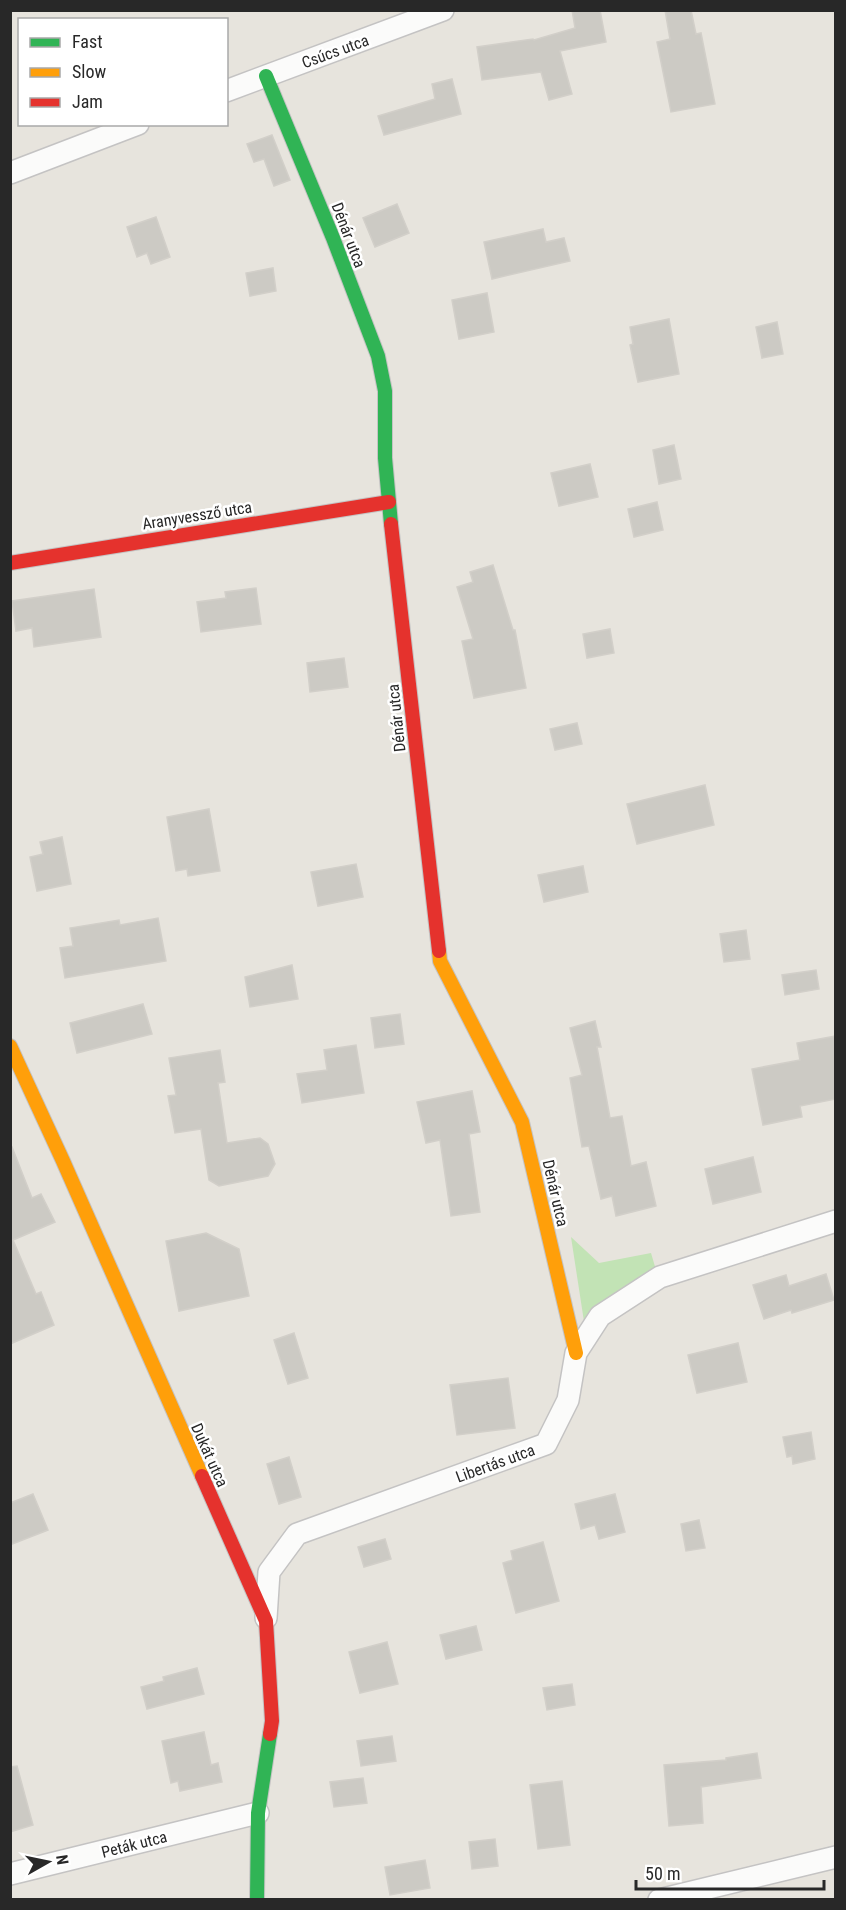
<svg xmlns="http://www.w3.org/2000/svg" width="846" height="1910" font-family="'Roboto Condensed',sans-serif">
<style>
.green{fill:#c2e3b5}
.building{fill:#cccac4;stroke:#d2cfc9;stroke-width:1.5}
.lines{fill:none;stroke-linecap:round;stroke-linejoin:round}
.street-casing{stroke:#c4c3c3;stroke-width:24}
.fast-casing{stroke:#c4c3c3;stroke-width:16}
.slow-casing{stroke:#c4c3c3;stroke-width:16}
.jam-casing{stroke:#c4c3c3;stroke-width:16}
.street{stroke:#fbfbfa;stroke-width:21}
.fast{stroke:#30b455;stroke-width:14}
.slow{stroke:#ff9f0a;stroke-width:14}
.jam{stroke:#e5322d;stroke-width:14}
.labels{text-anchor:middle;stroke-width:5;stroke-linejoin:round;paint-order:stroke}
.street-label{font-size:16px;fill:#282828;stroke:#fff}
</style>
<rect width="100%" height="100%" fill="#e7e4dd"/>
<!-- green -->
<polygon class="green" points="571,1237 599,1263 651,1253 656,1270 585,1328"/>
<!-- building -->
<g class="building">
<polygon points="572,10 600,10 606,42 560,51 572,94 549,100 541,72 482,80 477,47 533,39 534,40 575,28"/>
<polygon points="665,10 691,10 696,34 701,33 715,104 671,112 657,42 670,39"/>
<polygon points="452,79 461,114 384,135 378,116 435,99 432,84"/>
<polygon points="272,135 290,180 274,186 264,159 254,162 247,144"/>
<polygon points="397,204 409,233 375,247 363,218"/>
<polygon points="156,217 170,257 151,264 147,253 137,257 127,227"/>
<polygon points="543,229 546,242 564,238 570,261 492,279 484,242"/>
<polygon points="273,268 276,291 250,296 246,273"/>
<polygon points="487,293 494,332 459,339 452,300"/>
<polygon points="669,319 679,374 638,382 630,345 633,344 630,327"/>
<polygon points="777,322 783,354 762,358 756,327"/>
<polygon points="674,445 681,479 659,484 653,450"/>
<polygon points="590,464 598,497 559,506 551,473"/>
<polygon points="657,502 663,530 634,537 628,509"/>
<polygon points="493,565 513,630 515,630 526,688 474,698 462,641 473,639 457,587 473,582 470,572"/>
<polygon points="256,588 261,624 201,632 197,602 226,598 225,592"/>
<polygon points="94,589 101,637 34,647 32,628 16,631 12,601"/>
<polygon points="610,629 614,653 587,658 583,634"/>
<polygon points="344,658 348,687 310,692 307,663"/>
<polygon points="577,723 582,744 555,750 550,729"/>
<polygon points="705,785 714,825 637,844 627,804"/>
<polygon points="209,809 220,871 188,876 187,869 176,871 167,817"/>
<polygon points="62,837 71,884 37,891 30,857 43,854 40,842"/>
<polygon points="356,864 363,897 318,906 311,872"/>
<polygon points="583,866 588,892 544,902 538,875"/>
<polygon points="158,918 166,961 65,978 60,948 73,946 70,928 119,920 120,925"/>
<polygon points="746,930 750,959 724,962 720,934"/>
<polygon points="292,965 298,999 250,1007 245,977"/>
<polygon points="816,970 819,989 785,995 782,975"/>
<polygon points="143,1004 152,1034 77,1053 70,1023"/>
<polygon points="400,1014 404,1044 375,1048 371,1018"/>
<polygon points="595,1021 601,1047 597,1047 610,1118 622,1116 631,1166 646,1162 656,1206 616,1216 612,1196 601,1199 589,1146 582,1147 570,1078 582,1075 570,1028"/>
<polygon points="836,1036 836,1099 800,1106 802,1117 763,1125 752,1069 800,1060 797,1043"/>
<polygon points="356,1045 364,1093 302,1103 297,1074 327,1070 324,1050"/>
<polygon points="220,1050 225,1082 218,1083 227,1143 260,1138 268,1144 275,1164 268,1176 219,1186 209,1180 201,1129 175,1133 168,1096 176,1095 169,1058"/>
<polygon points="472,1091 480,1132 469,1134 480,1212 451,1216 440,1140 426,1143 417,1102"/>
<polygon points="12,1147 32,1198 41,1194 55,1222 13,1240 36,1294 41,1292 54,1325 10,1344 10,1148"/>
<polygon points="753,1157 761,1192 713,1204 705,1169"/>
<polygon points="206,1233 239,1249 249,1296 179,1311 166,1241"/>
<polygon points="826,1274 834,1300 792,1313 791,1310 764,1319 753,1285 786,1275 789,1286"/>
<polygon points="294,1333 308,1378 288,1384 274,1340"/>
<polygon points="738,1343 747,1382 697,1393 688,1355"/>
<polygon points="508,1378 515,1428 457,1435 450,1385"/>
<polygon points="811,1432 815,1459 793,1464 792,1456 787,1457 783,1437"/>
<polygon points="289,1457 301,1497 279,1504 267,1464"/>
<polygon points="33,1494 48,1530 10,1545 10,1503"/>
<polygon points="615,1494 625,1532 599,1539 595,1525 581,1529 575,1504"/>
<polygon points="699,1520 705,1548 686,1551 681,1524"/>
<polygon points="385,1539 391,1559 364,1567 358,1547"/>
<polygon points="543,1542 559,1601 516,1613 503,1563 513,1560 511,1551"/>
<polygon points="476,1626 482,1650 446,1659 440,1635"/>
<polygon points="387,1642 398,1684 360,1693 349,1652"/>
<polygon points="197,1668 204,1694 147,1709 141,1687 164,1681 163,1677"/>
<polygon points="572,1684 575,1705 547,1710 543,1688"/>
<polygon points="204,1732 211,1765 218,1763 222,1782 180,1791 178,1781 171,1783 162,1741"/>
<polygon points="392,1736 396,1761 361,1766 357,1741"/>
<polygon points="757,1753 761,1778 701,1787 703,1823 669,1826 664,1765 726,1760 726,1758"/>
<polygon points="17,1766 33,1825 10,1832 10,1767"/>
<polygon points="363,1778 367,1803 334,1807 330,1782"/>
<polygon points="562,1781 570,1845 538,1849 530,1785"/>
<polygon points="495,1839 498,1866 472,1869 469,1842"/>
<polygon points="425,1860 430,1888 390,1895 385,1867"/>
</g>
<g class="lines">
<defs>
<g id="street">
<polyline points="226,91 443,10"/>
<polyline points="10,173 138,124"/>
<polyline points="266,1618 269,1572 297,1534 546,1444 568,1400 576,1353 600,1316 660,1277 836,1221"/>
<polyline points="10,1874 258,1813"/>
<polyline points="659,1900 836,1857"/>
</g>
<g id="fast">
<polyline points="266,76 333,238 378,356 385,391 385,458 391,524"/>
<polyline points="257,1900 258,1813 270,1734"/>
</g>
<g id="slow">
<polyline points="439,951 440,961 522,1122 576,1353"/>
<polyline points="10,1046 63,1161 202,1476"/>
</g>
<g id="jam">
<polyline points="391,524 439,951"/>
<polyline points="10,563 389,502"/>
<polyline points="202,1476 266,1621 272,1721 270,1734"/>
</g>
</defs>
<!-- street casing -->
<use href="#street" class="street-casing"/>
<!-- fast casing -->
<use href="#fast" class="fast-casing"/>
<!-- slow casing -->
<use href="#slow" class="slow-casing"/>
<!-- jam casing -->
<use href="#jam" class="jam-casing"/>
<!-- street -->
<use href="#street" class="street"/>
<!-- fast -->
<use href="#fast" class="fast"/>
<!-- slow -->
<use href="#slow" class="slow"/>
<!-- jam -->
<use href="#jam" class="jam"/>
</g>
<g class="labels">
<!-- street labels -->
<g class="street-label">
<text transform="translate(335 51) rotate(-20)" y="6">Csúcs utca</text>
<text transform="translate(349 235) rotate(69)" y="6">Dénár utca</text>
<text transform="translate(197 515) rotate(-9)" y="6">Aranyvessző utca</text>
<text transform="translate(396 718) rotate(-96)" y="6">Dénár utca</text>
<text transform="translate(556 1193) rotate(77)" y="6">Dénár utca</text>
<text transform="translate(210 1455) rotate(66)" y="6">Dukát utca</text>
<text transform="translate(495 1463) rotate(-20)" y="6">Libertás utca</text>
<text transform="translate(134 1844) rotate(-14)" y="6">Peták utca</text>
</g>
</g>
<!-- border -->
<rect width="846" height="1910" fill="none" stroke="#282828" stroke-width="24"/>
<!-- legend -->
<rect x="18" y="18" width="210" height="108" fill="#ffffff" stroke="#a9a9a9" stroke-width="1.5"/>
<rect x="30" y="38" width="30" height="9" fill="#30b455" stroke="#a9a9a9" stroke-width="1.5"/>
<text x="72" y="48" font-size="18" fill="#282828">Fast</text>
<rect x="30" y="68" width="30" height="9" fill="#ff9f0a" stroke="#a9a9a9" stroke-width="1.5"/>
<text x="72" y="78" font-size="18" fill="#282828">Slow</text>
<rect x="30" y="98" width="30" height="9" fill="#e5322d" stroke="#a9a9a9" stroke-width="1.5"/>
<text x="72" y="108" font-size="18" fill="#282828">Jam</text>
<!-- north arrow -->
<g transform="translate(48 1862) rotate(81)" stroke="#ffffff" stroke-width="4.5" paint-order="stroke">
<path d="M0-4.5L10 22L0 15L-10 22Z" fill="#282828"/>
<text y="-9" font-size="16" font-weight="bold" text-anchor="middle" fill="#282828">N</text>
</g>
<!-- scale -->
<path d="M636 1880v9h188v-9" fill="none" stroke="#282828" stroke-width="3"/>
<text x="645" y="1880" font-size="18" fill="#282828" stroke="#ffffff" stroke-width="4.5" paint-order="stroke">50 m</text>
</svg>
